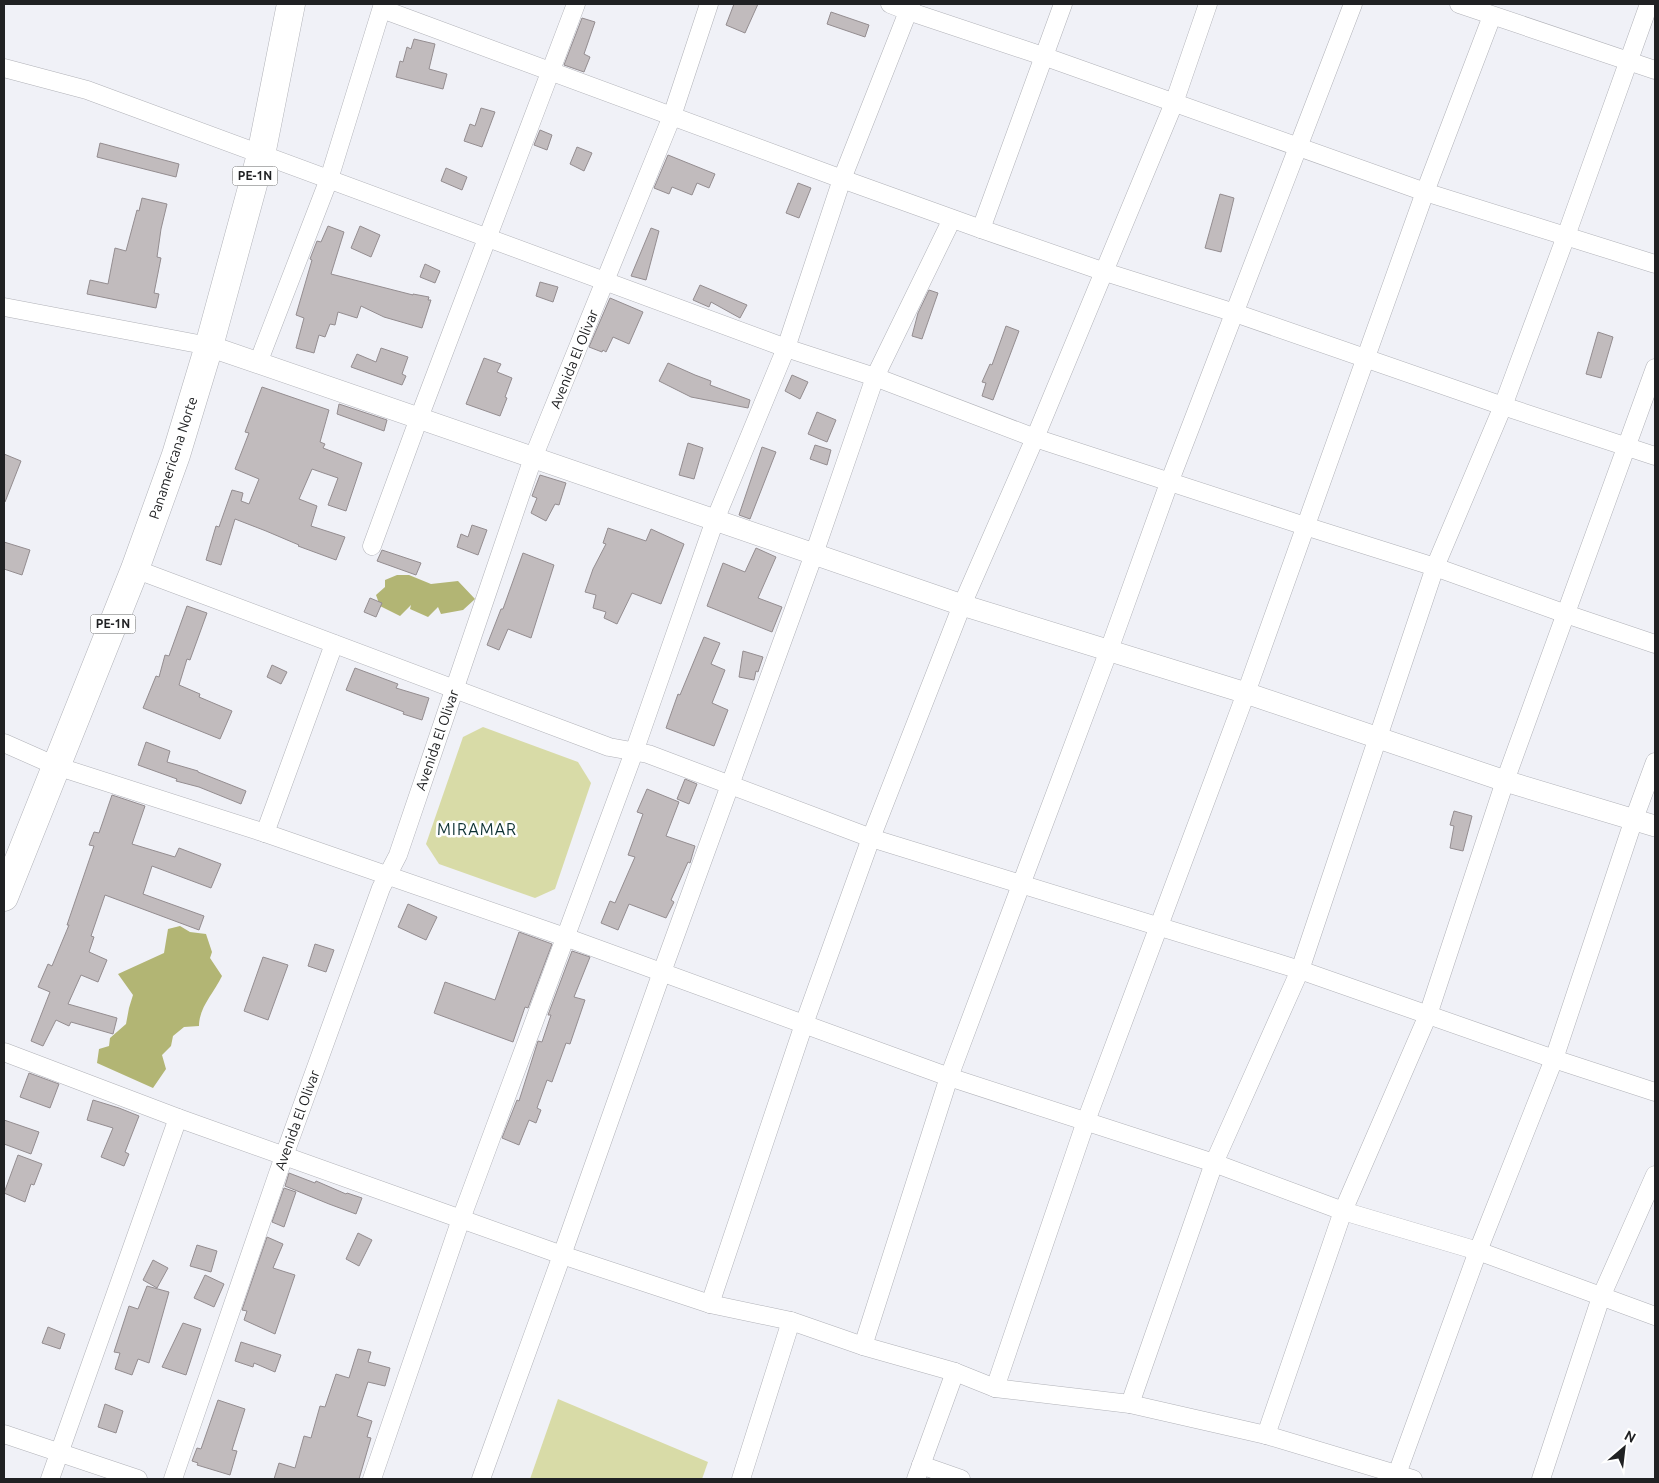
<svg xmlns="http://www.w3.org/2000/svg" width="1659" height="1483" font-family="Ubuntu,sans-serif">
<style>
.green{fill:#d8dba7}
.forest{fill:#b2b574}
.building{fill:#c1bbbd;stroke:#948d90}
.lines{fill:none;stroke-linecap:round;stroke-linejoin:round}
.minor-casing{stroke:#b1b2b8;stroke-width:19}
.tertiary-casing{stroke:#b1b2b8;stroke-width:22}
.trunk-casing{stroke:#b1b2b8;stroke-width:29}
.minor{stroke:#fff;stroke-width:18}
.tertiary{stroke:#fff;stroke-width:21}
.trunk{stroke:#fff;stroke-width:28}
.labels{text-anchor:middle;stroke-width:5;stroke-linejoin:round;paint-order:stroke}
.shield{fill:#fff;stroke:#636465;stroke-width:1}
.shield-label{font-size:12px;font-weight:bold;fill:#202123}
.street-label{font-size:14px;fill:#202123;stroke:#fff}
.quarter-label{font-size:16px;letter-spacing:1px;fill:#0d3133;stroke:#fff}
</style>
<rect width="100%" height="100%" fill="#f0f1f7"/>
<!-- green -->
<g class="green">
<polygon points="483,727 578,762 591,783 555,889 535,898 439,864 426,844 463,737"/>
<polygon points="558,1399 708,1462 702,1479 530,1479"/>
</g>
<!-- forest -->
<g class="forest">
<polygon points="397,575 409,575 431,584 458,581 475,599 463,610 441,614 438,607 428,617 410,609 411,605 400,616 380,606 376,595 385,587 385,580"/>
<path d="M 180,926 L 190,932 L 206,934 L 212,952 L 210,958 L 222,976 C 214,993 199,1007 199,1026 L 184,1027 L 173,1036 L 171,1046 L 162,1055 L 166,1069 L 153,1088 L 97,1063 L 99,1049 L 109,1046 L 110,1038 L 126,1024 L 129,1008 L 133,995 L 118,974 L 164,953 L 168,929 Z"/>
</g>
<!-- building -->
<g class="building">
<polygon points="734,4 758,4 745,33 726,25"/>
<polygon points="831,12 869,25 865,37 827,24"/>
<polygon points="582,18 595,22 584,54 590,57 584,72 564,65"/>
<polygon points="414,39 435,44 429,69 447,74 443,89 396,77 400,61 403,62 407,47 411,49"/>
<polygon points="481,108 495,112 482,147 464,141 470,124 475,126"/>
<polygon points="540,130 552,135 547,150 534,145"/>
<polygon points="100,143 179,164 176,177 97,157"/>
<polygon points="577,147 592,153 584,171 570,164"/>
<polygon points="668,155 715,174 709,188 697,183 692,195 672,187 669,194 654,188"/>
<polygon points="446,168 467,177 462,190 441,181"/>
<polygon points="798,183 811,188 799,218 786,213"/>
<polygon points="1220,194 1234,198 1221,252 1205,248"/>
<polygon points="142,198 167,204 161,229 157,257 161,258 154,293 159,294 156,308 87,294 90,280 108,284 115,248 126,251 137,210 139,211"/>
<polygon points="328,226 344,232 331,274 413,295 413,294 429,297 428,300 431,300 422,328 384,317 361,306 357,318 338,312 335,325 330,324 325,337 319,335 314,353 296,348 304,318 296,315 312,260 310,259 317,241 321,242"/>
<polygon points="360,226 380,235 371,257 351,248"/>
<polygon points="651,228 659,231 646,280 631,276"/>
<polygon points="425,264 440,271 435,283 420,277"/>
<polygon points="540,282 558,287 553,302 536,296"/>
<polygon points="700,285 747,305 740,318 711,302 709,307 693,300"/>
<polygon points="929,290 938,293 922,339 912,336 918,313"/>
<polygon points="610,298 643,312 629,344 613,337 606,352 603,350 602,352 589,347"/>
<polygon points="1006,326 1019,331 993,400 982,396 986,383 982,382 990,364 992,365"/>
<polygon points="1598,332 1613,337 1601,378 1586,374"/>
<polygon points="381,348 408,357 402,374 406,376 402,385 351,367 357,354 376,362"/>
<polygon points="484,358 501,364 497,372 512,378 505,397 507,398 500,416 466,404"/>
<polygon points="668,363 695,375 711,381 710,385 750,400 748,408 691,397 659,381"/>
<polygon points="792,375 808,382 800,399 785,391"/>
<polygon points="262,387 329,410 320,442 325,444 323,448 362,463 346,511 328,505 338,478 312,469 299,499 317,506 311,526 345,537 336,560 298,546 299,545 266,531 235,519 221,565 206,560 216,526 219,527 232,490 243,493 241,501 249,504 259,479 235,469 249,433 245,432"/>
<polygon points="339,404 387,420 384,431 337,414"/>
<polygon points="817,412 836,420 827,442 808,434"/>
<polygon points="688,443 703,448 694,479 679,475"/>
<polygon points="815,445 831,450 827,465 810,459"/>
<polygon points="762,447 776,452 750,519 739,515"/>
<polygon points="4,454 21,461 5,502 4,502"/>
<polygon points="540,475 566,483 559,505 555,504 546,521 531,513 537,498 532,496"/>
<polygon points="472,525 487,530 478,555 457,547 461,534 468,537"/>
<polygon points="608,528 646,541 651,529 684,544 661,604 632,593 617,624 604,618 606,612 593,608 596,595 585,592 593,569 606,544 603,543"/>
<polygon points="4,542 30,550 22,575 4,569"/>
<polygon points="756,548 776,557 758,598 782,607 772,632 707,606 723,563 745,572"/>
<polygon points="382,550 421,563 416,575 377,561"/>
<polygon points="523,553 554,565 531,638 508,629 499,650 487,645 501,609 503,609"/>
<polygon points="370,598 382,603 376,617 364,612"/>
<polygon points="187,606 207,613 190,660 187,659 179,685 200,694 199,697 232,711 220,739 143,708 156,676 159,677 165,655 169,656"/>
<polygon points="704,637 720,643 711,664 725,670 712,703 728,710 714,746 666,728 678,694 680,695"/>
<polygon points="743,651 763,657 758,672 756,671 754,680 739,677"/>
<polygon points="272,665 287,672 281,684 267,677"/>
<polygon points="355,668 398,684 396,688 429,698 422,720 403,714 404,712 346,690"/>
<polygon points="146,742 170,751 167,762 198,771 198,772 246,791 241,804 199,787 176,781 177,779 138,765"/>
<polygon points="685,779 697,784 689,804 677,799"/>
<polygon points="647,789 679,802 666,836 695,846 690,863 688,862 671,900 674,902 666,918 629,904 618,930 601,923 610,901 615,903 635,857 628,855 643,814 637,812"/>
<polygon points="112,795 145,806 132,844 175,857 179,848 221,864 211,888 152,866 143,894 204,916 199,930 105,895 91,936 94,937 89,952 107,960 98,982 81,975 68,1004 117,1018 113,1034 71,1022 69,1026 56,1020 43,1046 31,1041 50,992 38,987 48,964 52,966 69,925 67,925 94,846 89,845 94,832 99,833"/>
<polygon points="1454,811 1472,816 1463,851 1450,848 1454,826 1450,825"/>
<polygon points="408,904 437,917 426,940 398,927"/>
<polygon points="519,932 552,944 528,1008 525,1007 513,1042 434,1013 445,982 495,1000"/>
<polygon points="315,944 334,950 326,972 308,966"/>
<polygon points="572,951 590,957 574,997 585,1000 570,1044 566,1043 552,1082 547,1080 537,1108 541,1110 536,1123 529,1120 519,1145 502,1138 517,1100 519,1101 538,1041 542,1042 551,1015 548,1015"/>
<polygon points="263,957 288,965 268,1020 244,1011"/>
<polygon points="29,1073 59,1084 50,1108 20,1097"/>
<polygon points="93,1100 119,1108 139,1116 125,1152 129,1154 124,1166 101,1157 113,1128 87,1120"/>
<polygon points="4,1120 39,1132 31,1154 4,1144"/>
<polygon points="18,1155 42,1164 34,1185 31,1184 25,1202 4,1193"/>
<polygon points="289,1173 315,1183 316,1181 346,1194 347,1193 362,1198 356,1214 329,1204 285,1186"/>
<polygon points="284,1188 296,1192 284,1227 272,1222"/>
<polygon points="358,1233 372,1240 359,1266 346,1259"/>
<polygon points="267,1237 283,1244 273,1268 295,1275 275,1334 244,1320 247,1311 242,1310"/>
<polygon points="197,1245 217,1251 211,1272 190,1266"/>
<polygon points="153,1260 168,1268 157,1288 143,1280"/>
<polygon points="205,1275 224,1284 214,1307 194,1298"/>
<polygon points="147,1286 169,1292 149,1363 138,1359 132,1375 115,1369 120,1353 114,1352 129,1306 138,1309"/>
<polygon points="183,1323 201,1329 186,1375 162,1367"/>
<polygon points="48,1327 65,1334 60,1349 42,1343"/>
<polygon points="241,1342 281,1355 275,1372 254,1363 253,1367 235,1361"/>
<polygon points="358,1349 371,1352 368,1362 390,1368 385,1386 368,1382 357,1416 372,1421 367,1437 371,1438 359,1479 274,1479 279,1463 295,1468 304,1436 311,1438 320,1406 325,1407 336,1374 349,1378"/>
<polygon points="218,1400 245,1409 232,1450 237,1451 230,1475 197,1465 198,1463 192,1461 197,1448 201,1449"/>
<polygon points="105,1404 123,1411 116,1433 98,1427"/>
</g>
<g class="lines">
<defs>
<g id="minor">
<polyline points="890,4 908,11 1043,56 1425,192 1655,264"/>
<polyline points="1459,4 1655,70"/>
<polyline points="382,9 842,179 981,229 1105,272 1235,313 1503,406 1655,456"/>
<polyline points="4,68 87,90 786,348 875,377 1035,438 1305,526 1435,567 1566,614 1655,644"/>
<polyline points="981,229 1063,4"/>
<polyline points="4,307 209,346"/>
<polyline points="258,363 329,179 383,4"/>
<polyline points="372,546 419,418 576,4"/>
<polyline points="135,569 609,747 648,754 871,838 1300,970 1554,1059 1655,1092"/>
<polyline points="4,743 56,766 265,833 565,937 949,1077 1214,1163 1343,1211 1478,1251 1655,1316"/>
<polyline points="265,833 334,644"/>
<polyline points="4,1052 178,1118 461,1219 562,1255 710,1304 791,1321 863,1346 955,1372 995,1388 1130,1404 1214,1163 1300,970 1435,567 1503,406 1566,236 1649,4"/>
<polyline points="710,1304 804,1024 871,838 962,605 1035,438 1174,103 1208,4"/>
<polyline points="863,1346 949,1077 1109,650 1169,483 1353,4"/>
<polyline points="995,1388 1086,1121 1246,693 1425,192 1492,16"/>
<polyline points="1130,1404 1266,1435 1413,1479"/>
<polyline points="4,1434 138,1479"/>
<polyline points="1266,1435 1343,1211 1428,1015 1505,781 1655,368"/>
<polyline points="921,1465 961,1479"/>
<polyline points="1397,1474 1478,1251 1554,1059 1634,819 1655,762"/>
<polyline points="50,1479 178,1118"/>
<polyline points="173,1479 284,1156 381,888 398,855 533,458 672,116 709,4"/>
<polyline points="372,1479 461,1219 634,752 715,520 786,348 842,179 911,4"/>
<polyline points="481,1479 562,1255 662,972 814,554 875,377 952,219"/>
<polyline points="741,1479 791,1321"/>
<polyline points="916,1479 955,1372"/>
<polyline points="1541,1479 1601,1297 1655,1175"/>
</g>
<polyline id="tertiary" points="209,346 962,605 1246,693 1505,781 1655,826"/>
<polyline id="trunk" points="4,897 135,569 176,455 209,346 261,155 291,4"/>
</defs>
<!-- minor casing -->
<use href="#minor" class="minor-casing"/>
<!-- tertiary casing -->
<use href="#tertiary" class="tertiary-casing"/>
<!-- trunk casing -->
<use href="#trunk" class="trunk-casing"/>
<!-- minor -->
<use href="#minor" class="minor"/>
<!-- tertiary -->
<use href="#tertiary" class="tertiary"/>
<!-- trunk -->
<use href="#trunk" class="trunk"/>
</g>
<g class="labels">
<!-- shield labels -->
<g class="shield">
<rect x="232.5" y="166.5" width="45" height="19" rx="4"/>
<rect x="90.5" y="614.5" width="45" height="19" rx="4"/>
</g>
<g class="shield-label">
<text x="255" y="180">PE-1N</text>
<text x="113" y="628">PE-1N</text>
</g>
<!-- street labels -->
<g class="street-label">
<text transform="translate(574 359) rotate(-68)" y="5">Avenida El Olivar</text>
<text transform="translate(173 458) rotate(-72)" y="5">Panamericana Norte</text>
<text transform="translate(437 740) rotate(-71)" y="5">Avenida El Olivar</text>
<text transform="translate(297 1120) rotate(-70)" y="5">Avenida El Olivar</text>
</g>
<!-- quarter labels -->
<g class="quarter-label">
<text x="477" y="835">MIRAMAR</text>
</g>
</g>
<!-- border -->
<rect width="1659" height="1483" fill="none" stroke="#202123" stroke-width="10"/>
<!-- north arrow -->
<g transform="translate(1624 1448) rotate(28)" stroke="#ffffff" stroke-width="4" paint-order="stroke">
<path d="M0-4L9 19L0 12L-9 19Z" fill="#202123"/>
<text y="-8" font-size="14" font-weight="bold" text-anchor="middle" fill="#202123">N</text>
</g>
</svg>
